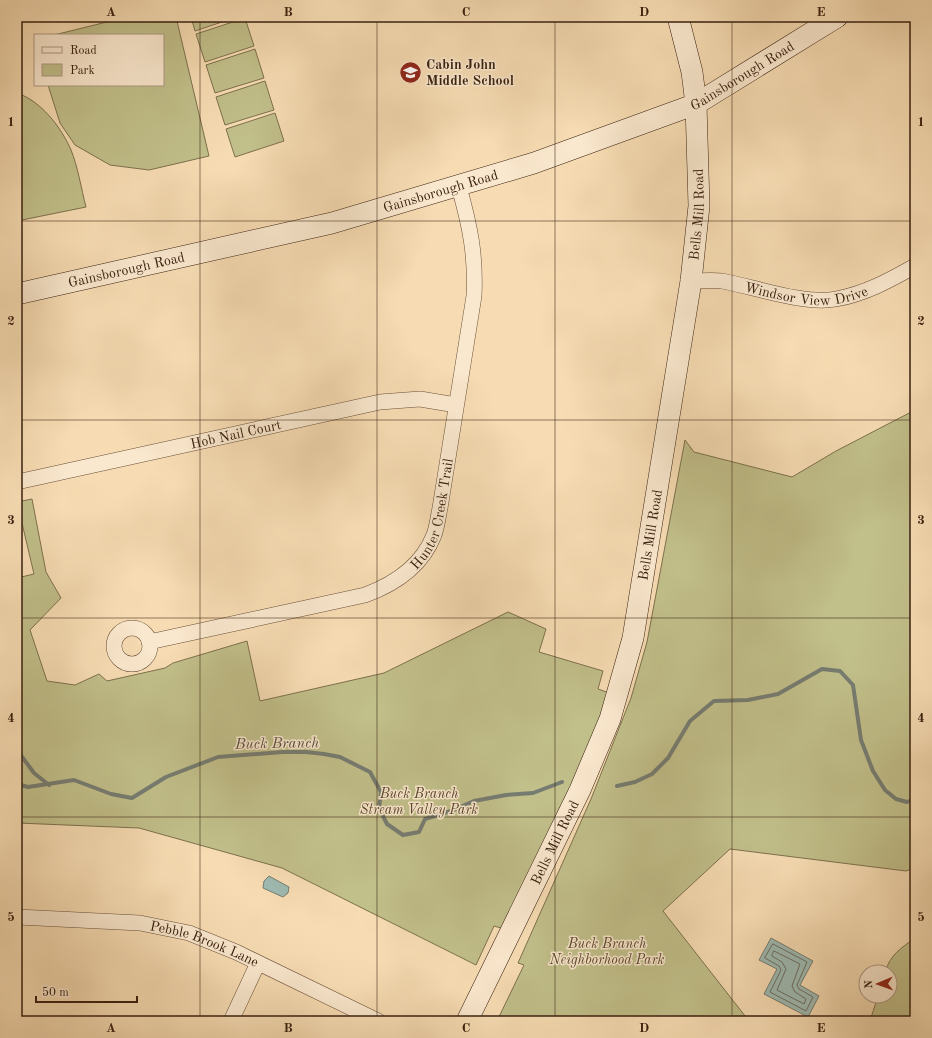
<svg xmlns="http://www.w3.org/2000/svg" width="932" height="1038" font-family="'Old Standard TT',serif">
<style>
.green{fill:#c1bf8a;stroke:#7d704d}
.water{fill:#9ebab2;stroke:#767c71}
.lines{fill:none;stroke-linecap:round;stroke-linejoin:round}
.shore{stroke:#6c6d61;stroke-width:1}
.stream{stroke:#767c71;stroke-width:4}
.street-casing{stroke:#684f39;stroke-width:16}
.secondary-casing{stroke:#392010;stroke-width:22}
.street{stroke:#fae8ce;stroke-width:15}
.secondary{stroke:#fae8ce;stroke-width:21}
.grid{fill:none;stroke:#392010;stroke-width:1;stroke-opacity:0.55}
.labels{text-anchor:middle;stroke-width:3;stroke-linejoin:round;paint-order:stroke}
.poi-label{font-size:14px;font-weight:bold;fill:#392010;stroke:#fae8ce;text-anchor:start}
.street-label{font-size:14px;fill:#392010;stroke:#fae8ce}
.park-label{font-size:14px;font-style:italic;fill:#5b482e;stroke:#fae8ce}
.water-label{font-size:15px;font-style:italic;fill:#574e41;stroke:#fae8ce}
.neatline{fill:none;stroke:#392010;stroke-width:1.5}
.grid-label{font-size:13px;text-anchor:middle;font-weight:bold;fill:#392010}
</style>
<rect width="100%" height="100%" fill="#f7dcb3"/>
<filter id="stains"><feTurbulence type="fractalNoise" baseFrequency=".005" numOctaves="4"/><feColorMatrix values="0 0 0 0 .2 0 0 0 0 .09 0 0 0 0 .02 0 0 0 .5 -.17"/></filter>
<radialGradient id="worn" r=".72"><stop offset=".6" stop-color="#630" stop-opacity="0"/><stop offset="1" stop-color="#630" stop-opacity=".3"/></radialGradient>
<!-- green -->
<g class="green">
<polygon points="127,17 176,17 209,156 149,170 110,165 75,145 60,123 48,85 163,85 163,35 54,35"/>
<polygon points="191,17 237,17 195,31"/>
<polygon points="245,18 254,46 205,62 196,34"/>
<polygon points="255,49 264,78 215,93 206,65"/>
<polygon points="265,81 274,110 225,125 216,97"/>
<path d="M 17,93 C 41,101 61,127 71,150 C 78,167 81,188 86,207 L 17,221 Z"/>
<polygon points="275,113 284,141 235,157 226,129"/>
<polygon points="915,410 915,868 906,871 730,849 663,911 749,1021 497,1021 524,965 518,963 591,799 631,698 647,642 685,440 694,452 792,477 836,451"/>
<polygon points="32,499 46,572 61,598 30,630 47,681 75,685 99,674 107,681 165,668 173,663 247,641 260,701 384,673 508,612 546,629 539,652 603,671 598,689 618,696 511,931 494,926 476,965 282,868 139,828 17,823 17,578 34,574 17,502"/>
<path d="M 915,938 L 915,1021 L 870,1021 L 878,996 L 890,996 L 890,972 L 885,972 C 891,954 900,949 915,938 Z"/>
</g>
<!-- water -->
<g class="water">
<polygon points="269,876 289,887 288,893 283,897 263,888 264,881"/>
<polygon points="771,938 813,961 800,985 819,996 808,1017 764,994 777,969 759,960"/>
</g>
<g class="lines">
<!-- shore -->
<g class="shore">
<polygon points="773,944 807,962 797,985 799,989 813,997 806,1011 770,992 781,970 779,966 765,958"/>
<polygon points="774,951 800,964 792,986 795,992 806,999 804,1004 777,990 786,969 782,962 772,956"/>
</g>
<!-- stream -->
<g class="stream">
<polyline points="17,750 34,773 49,785"/>
<polyline points="17,784 28,787 74,780 111,794 132,798 166,777 218,757 283,752 306,752 324,754 340,757 370,772 381,792 379,808 387,824 403,835 419,832 425,819 451,811 474,801 506,795 533,793 562,782"/>
<polyline points="617,786 635,782 652,774 668,758 690,721 714,701 748,700 778,694 822,669 840,671 853,685 861,740 873,771 885,790 896,799 907,802 915,799"/>
</g>
<defs>
<g id="street">
<path id="s1" d="M 691,281 C 701,281 712,280 722,281 C 755,287 804,305 836,299 C 865,294 890,280 915,266"/>
<path id="s2" d="M 17,482 L 380,402 L 420,399 L 456,405"/>
<circle cx="132" cy="646" r="18"/>
<path id="s3" d="M 149,642 L 365,595 C 395,584 422,566 434,535 C 437,527 438,517 440,508 L 474,296 C 476,255 470,226 459,187"/>
<path id="s4" d="M 17,917 L 140,923 L 189,933 L 236,952 L 378,1021"/>
<polyline points="231,1021 258,963"/>
</g>
<g id="secondary">
<path id="s5" d="M 17,294 L 332,223 L 534,163 L 696,104 L 837,17"/>
<path id="s6" d="M 467,1021 L 580,790 L 610,719 L 633,638 L 691,281 L 699,206 L 696,104 L 692,72 L 678,17"/>
</g>
</defs>
<!-- street casing -->
<use href="#street" class="street-casing"/>
<!-- secondary casing -->
<use href="#secondary" class="secondary-casing"/>
<!-- street -->
<use href="#street" class="street"/>
<!-- secondary -->
<use href="#secondary" class="secondary"/>
</g>
<!-- grid -->
<path class="grid" d="M 200,17 L 200,1021M 377,17 L 377,1021M 555,17 L 555,1021M 732,17 L 732,1021M 17,221 L 915,221M 17,420 L 915,420M 17,618 L 915,618M 17,817 L 915,817"/>
<!-- icons -->
<defs>
<symbol id="school-disc" viewBox="-11 -11 22 22"><circle r="9.5" fill="#8f2418" stroke="#fae8ce"/><path d="M0-5L7-2L0 1L-7-2ZM-4 1L0 2.5L4 1V4Q0 6-4 4Z" fill="#fff"/></symbol>
</defs>
<g fill-rule="evenodd">
<use href="#school-disc" x="398" y="60" width="25" height="25"/>
</g>
<g class="labels">
<!-- poi labels -->
<g class="poi-label">
<text x="426" y="69">Cabin John<tspan x="426" dy="16">Middle School</tspan></text>
</g>
<!-- street labels -->
<g class="street-label">
<text dy="5" stroke="none"><textPath href="#s5" startOffset="760">Gainsborough Road</textPath></text>
<text dy="5" stroke="none"><textPath href="#s5" startOffset="436">Gainsborough Road</textPath></text>
<text dy="5" stroke="none"><textPath href="#s6" startOffset="847">Bells Mill Road</textPath></text>
<text dy="5" stroke="none"><textPath href="#s5" startOffset="112">Gainsborough Road</textPath></text>
<text dy="5" stroke="none"><textPath href="#s1" startOffset="117">Windsor View Drive</textPath></text>
<text dy="5" stroke="none"><textPath href="#s2" startOffset="224">Hob Nail Court</textPath></text>
<text dy="5" stroke="none"><textPath href="#s3" startOffset="335">Hunter Creek Trail</textPath></text>
<text dy="5" stroke="none"><textPath href="#s6" startOffset="523">Bells Mill Road</textPath></text>
<text dy="5" stroke="none"><textPath href="#s6" startOffset="199">Bells Mill Road</textPath></text>
<text dy="5" stroke="none"><textPath href="#s4" startOffset="191">Pebble Brook Lane</textPath></text>
</g>
<!-- park labels -->
<g class="park-label">
<text x="419" y="798">Buck Branch<tspan x="419" dy="16">Stream Valley Park</tspan></text>
<text x="607" y="948">Buck Branch<tspan x="607" dy="16">Neighborhood Park</tspan></text>
</g>
<!-- water labels -->
<g class="water-label">
<text transform="translate(277 743) rotate(-1)" y="5">Buck Branch</text>
</g>
</g>
<!-- margin -->
<rect width="932" height="1038" fill="none" stroke="#f7dcb3" stroke-width="44"/>
<!-- legend -->
<rect x="34" y="34" width="130" height="52" fill="#fae8ce" stroke="#ad9882"/>
<rect x="42" y="47" width="20" height="6" fill="#fae8ce" stroke="#ad9882"/>
<text x="70" y="54" font-size="12" fill="#392010">Road</text>
<rect x="42" y="64" width="20" height="12" fill="#c1bf8a" stroke="#ad9882"/>
<text x="70" y="74" font-size="12" fill="#392010">Park</text>
<!-- north arrow -->
<g transform="translate(878 984) rotate(268)"><circle r="19" fill="#fae8ce" stroke="#ad9882"/>
<path d="M0-3L7 15L0 10L-7 15Z" fill="#8f2418"/>
<text y="-6" font-size="11" font-weight="bold" text-anchor="middle" fill="#392010">N</text>
</g>
<!-- scale -->
<path d="M36 996v6h101v-6" fill="none" stroke="#392010" stroke-width="2"/>
<text x="42" y="996" font-size="12" fill="#392010" stroke="#fae8ce" stroke-width="3" paint-order="stroke">50 m</text>
<rect x="22" y="22" width="888" height="994" class="neatline"/>
<g class="grid-label">
<text x="111" y="16">A</text>
<text x="288" y="16">B</text>
<text x="466" y="16">C</text>
<text x="644" y="16">D</text>
<text x="821" y="16">E</text>
<text x="11" y="126">1</text>
<text x="921" y="126">1</text>
<text x="11" y="325">2</text>
<text x="921" y="325">2</text>
<text x="11" y="524">3</text>
<text x="921" y="524">3</text>
<text x="11" y="722">4</text>
<text x="921" y="722">4</text>
<text x="11" y="921">5</text>
<text x="921" y="921">5</text>
<text x="111" y="1032">A</text>
<text x="288" y="1032">B</text>
<text x="466" y="1032">C</text>
<text x="644" y="1032">D</text>
<text x="821" y="1032">E</text>
</g>
<rect width="100%" height="100%" filter="url(#stains)"/>
<rect width="100%" height="100%" fill="url(#worn)"/>
</svg>
